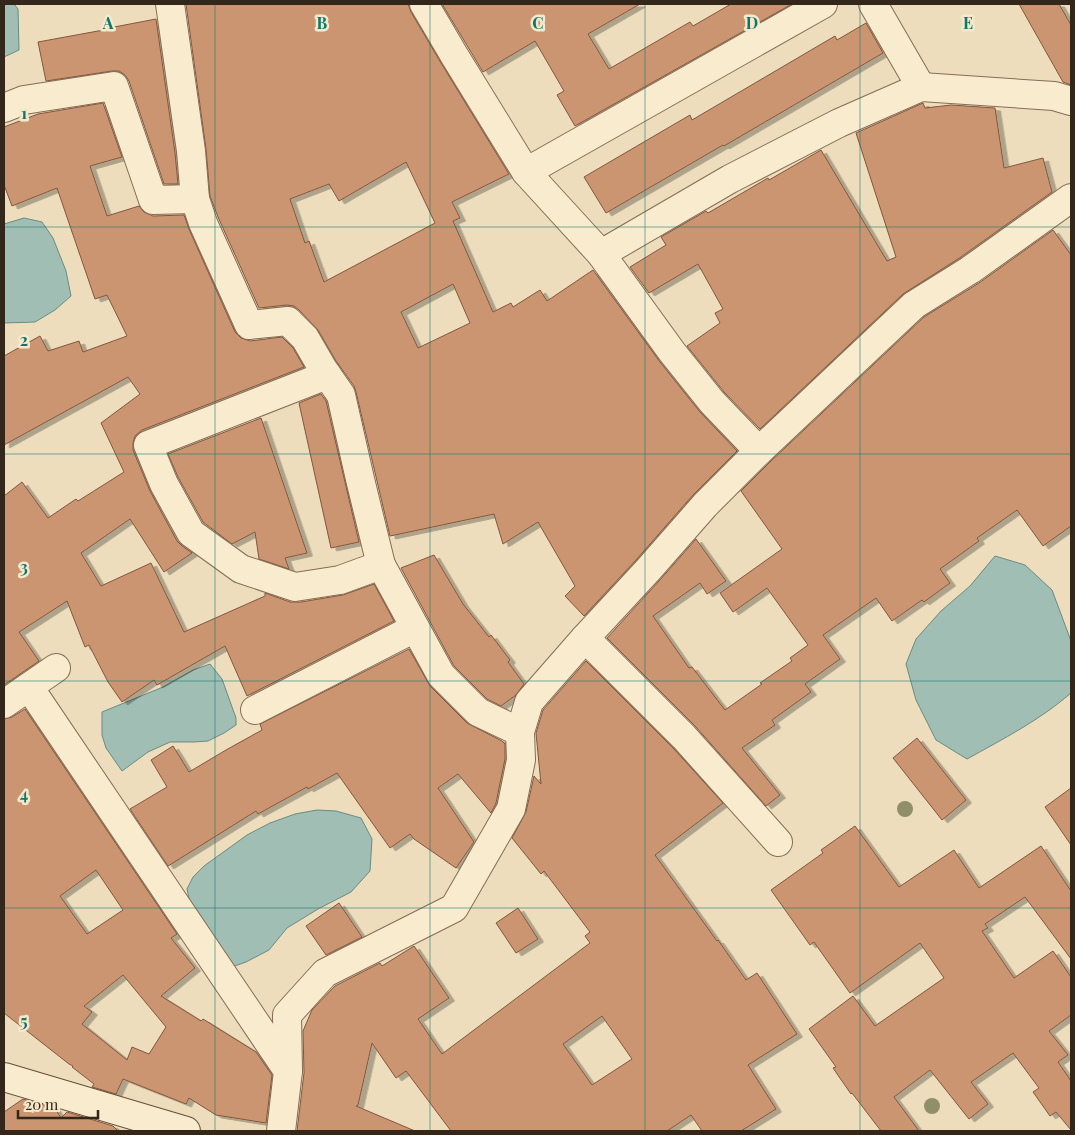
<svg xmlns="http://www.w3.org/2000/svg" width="1075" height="1135" font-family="'Playfair Display',serif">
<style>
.water{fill:#a0beb4;stroke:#688b82}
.building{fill:#cc9571;stroke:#83563c;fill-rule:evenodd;filter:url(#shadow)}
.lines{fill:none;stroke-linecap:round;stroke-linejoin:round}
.street-casing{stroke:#846d56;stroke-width:30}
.secondary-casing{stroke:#664e39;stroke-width:30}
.street{stroke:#f9ebce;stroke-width:28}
.secondary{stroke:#f9ebce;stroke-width:28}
.tree{fill:#918f67}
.grid{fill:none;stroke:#0f766e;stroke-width:1;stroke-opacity:0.55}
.grid-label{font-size:16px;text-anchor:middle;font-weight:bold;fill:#0f766e;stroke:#f5e8cb;stroke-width:5;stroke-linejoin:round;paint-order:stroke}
</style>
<defs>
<filter id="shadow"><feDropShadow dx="5.5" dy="3" stdDeviation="0" flood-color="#0004"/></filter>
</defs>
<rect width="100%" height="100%" fill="#edddbc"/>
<!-- water -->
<g class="water">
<polygon points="4,4 14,4 18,9 19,50 4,57"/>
<polygon points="24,218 42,222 53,238 66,271 71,296 55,310 35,322 4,323 4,224"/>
<path d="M 995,556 L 1025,565 L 1052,590 L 1071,641 L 1071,693 C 1040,720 1003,739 967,759 L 936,740 L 916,700 L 906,664 L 916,639 L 941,611 L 970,586 Z"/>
<polygon points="210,664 222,679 236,718 236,725 224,733 208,741 194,742 170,742 148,752 122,771 106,748 102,735 102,712 163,687 193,670"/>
<polygon points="317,810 336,811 361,818 372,839 370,871 351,892 318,909 287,928 269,950 246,962 226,969 191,908 187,889 193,877 204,866 247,835 270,823 295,814"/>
</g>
<!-- building -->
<g class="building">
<path d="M 186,4 L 408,4 L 411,12 L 441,63 L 509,174 L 452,202 L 460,218 L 453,221 L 493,312 L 511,303 L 513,307 L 540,290 L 547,301 L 593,270 L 660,362 L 700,412 L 737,451 L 693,495 L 636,560 L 584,616 L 565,596 L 575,586 L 538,522 L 503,544 L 494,514 L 390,536 L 356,392 L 354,386 L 336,361 L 318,330 L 299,310 L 294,306 L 287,305 L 259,308 L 218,217 L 210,196 L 206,149 ZM 406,162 L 435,223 L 324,282 L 309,241 L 305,243 L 290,199 L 329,184 L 339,201 ZM 453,284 L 470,323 L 418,348 L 401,312 Z"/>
<polygon points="442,4 640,4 588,34 609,69 690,22 693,26 731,4 792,4 575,126 557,95 564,91 535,41 483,72"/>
<polygon points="1019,4 1059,4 1071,25 1071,85 1063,82"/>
<polygon points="156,19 175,153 178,184 164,184 129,81 125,75 119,71 112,71 46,81 38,42 109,29 109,28"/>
<polygon points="866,23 883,53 724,146 723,145 606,213 584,177 690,115 692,120 835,36 837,40"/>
<polygon points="103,103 122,157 90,166 107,216 139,206 144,212 153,216 184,215 189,229 235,332 241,338 250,341 282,337 293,348 304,367 142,430 135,436 133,443 133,450 150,491 177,541 182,546 192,553 164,572 130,519 81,553 101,586 151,563 184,632 265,596 265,593 290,602 301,602 343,595 374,584 394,621 247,696 225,646 157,685 154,680 122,702 108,682 89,645 85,647 67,601 19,632 39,661 4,685 4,496 22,482 48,518 76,499 78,501 124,472 101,423 140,394 128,377 4,445 4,356 40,336 48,351 79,341 83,352 127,336 107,295 95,299 57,188 12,206 4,185 4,127 38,114"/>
<polygon points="923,103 925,108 951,105 995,108 1004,168 1043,158 1052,192 961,257 903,294 760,429 724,392 687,346 720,323 715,313 723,309 698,264 649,293 630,267 666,245 661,237 706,211 708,213 768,178 769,180 821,150 887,261 896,257 856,133"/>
<polygon points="1053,230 1071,255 1071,526 1043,546 1017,510 977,538 979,541 940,569 950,583 924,602 922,600 892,621 876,598 823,635 840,659 805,684 811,692 772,720 775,725 742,748 780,795 766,806 696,727 607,638 659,581 696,539 726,581 707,594 700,583 653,616 689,668 692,667 725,710 762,684 760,683 792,661 790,658 808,645 767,588 733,612 720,593 782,549 741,491 770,462 924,317 979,283"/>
<polygon points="321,394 326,401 359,542 331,548 299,403"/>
<polygon points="261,418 307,553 285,558 289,569 259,559 255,532 232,544 203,522 178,477 168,454"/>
<polygon points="434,555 463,604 489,637 491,635 510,660 508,662 524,684 516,695 501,706 487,699 454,666 401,568"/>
<polygon points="409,649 430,686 467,723 502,741 505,744 505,759 496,803 491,813 458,774 438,788 474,842 456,868 414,839 410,834 390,848 337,773 308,789 307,787 258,814 256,811 168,866 130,809 167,787 151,760 173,746 189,772 226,750 262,730 260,724"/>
<path d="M 586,661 L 673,748 L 723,803 L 655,855 L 717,941 L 718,940 L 746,980 L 757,973 L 797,1034 L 748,1065 L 776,1109 L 741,1131 L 702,1131 L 691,1115 L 667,1131 L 451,1131 L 406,1071 L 396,1078 L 372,1043 L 358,1105 L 356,1106 L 415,1131 L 297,1131 L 304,1073 L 303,1031 L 312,1010 L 335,986 L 380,963 L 382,966 L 414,946 L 449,998 L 418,1019 L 442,1054 L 590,943 L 585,936 L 590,932 L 544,871 L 541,874 L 512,838 L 526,812 L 534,776 L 541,784 L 536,733 L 543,710 ZM 602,1016 L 632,1059 L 592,1085 L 563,1044 Z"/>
<path d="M 25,709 L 177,934 L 171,938 L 195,968 L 161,996 L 201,1021 L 203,1019 L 256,1052 L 272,1075 L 266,1123 L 216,1115 L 189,1098 L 186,1104 L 123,1079 L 116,1094 L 92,1087 L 94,1084 L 72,1067 L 73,1066 L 69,1064 L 4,1013 L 4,719 L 12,717 ZM 96,870 L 123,910 L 87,934 L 60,896 ZM 123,975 L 166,1027 L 149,1054 L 132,1047 L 127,1060 L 82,1024 L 92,1012 L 84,1006 Z"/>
<polygon points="917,738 966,800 942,820 893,758"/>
<polygon points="1071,788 1071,845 1045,807"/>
<polygon points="855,826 899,887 954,850 979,888 1041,846 1071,891 1071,959 1025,897 985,924 988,928 982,931 1014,978 1053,951 1071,977 1071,1015 1049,1031 1068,1055 1058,1062 1071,1081 1071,1130 1056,1112 1050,1116 1033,1092 1039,1088 1013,1053 971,1082 988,1104 969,1119 930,1070 894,1097 919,1131 881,1131 852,1093 851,1094 833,1068 836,1067 809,1029 853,996 875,1026 944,978 920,943 850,993 814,942 810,945 771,890 823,853 821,850"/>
<polygon points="339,903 362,937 326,955 306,926"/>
<polygon points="518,908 538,939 516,953 496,923"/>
<polygon points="23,1099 55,1108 61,1118 67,1112 113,1126 118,1131 4,1131 4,1112"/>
</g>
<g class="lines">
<defs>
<g id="street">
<polyline points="170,4 191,151 195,199"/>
<polyline points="424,4 454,55 526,172 823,4"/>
<polyline points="873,4 921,87"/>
<polyline points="4,108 24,100 114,86 153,200 195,199 203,223 249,325 288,321 305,338 323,369 341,395 360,479 381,565 441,675 478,712 520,732"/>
<polyline points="526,172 601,254 672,352 712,402 759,451"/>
<polyline points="601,254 730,179 839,123 921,87 1054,96 1071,101"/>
<polyline points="327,375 148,445 164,484 191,533 241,569 295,587 340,580 381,565"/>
<polyline points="585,638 684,737 778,842"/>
<polyline points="29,687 288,1071 281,1131"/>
<polyline points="4,704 56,668"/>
<polyline points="255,710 415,628"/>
<polyline points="288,1071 287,1015 325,973 454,908 511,809 521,760 520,732 529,702 585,638 648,570 705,505 759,451 914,305 970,270 1071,198"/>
</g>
<polyline id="secondary" points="4,1077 186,1131"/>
</defs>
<!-- street casing -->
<use href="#street" class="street-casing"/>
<!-- secondary casing -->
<use href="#secondary" class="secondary-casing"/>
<!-- street -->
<use href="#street" class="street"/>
<!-- secondary -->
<use href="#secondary" class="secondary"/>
</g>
<!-- trees -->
<g class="tree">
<circle cx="905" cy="809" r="8"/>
<circle cx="932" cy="1106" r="8"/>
</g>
<!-- grid -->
<path class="grid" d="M 215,4 L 215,1131M 430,4 L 430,1131M 645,4 L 645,1131M 860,4 L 860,1131M 4,227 L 1071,227M 4,454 L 1071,454M 4,681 L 1071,681M 4,908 L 1071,908"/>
<g class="grid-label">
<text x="108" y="29">A</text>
<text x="322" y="29">B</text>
<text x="538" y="29">C</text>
<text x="752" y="29">D</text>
<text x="968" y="29">E</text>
<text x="24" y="119">1</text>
<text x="24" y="346">2</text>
<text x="24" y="573">3</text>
<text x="24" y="800">4</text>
<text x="24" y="1027">5</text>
</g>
<!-- border -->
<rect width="1075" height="1135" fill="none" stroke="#33261b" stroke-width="10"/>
<!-- scale -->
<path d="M18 1110v8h80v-8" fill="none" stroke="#33261b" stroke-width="2.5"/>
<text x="25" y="1110" font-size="15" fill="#33261b" stroke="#f5e8cb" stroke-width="4" paint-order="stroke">20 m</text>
</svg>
